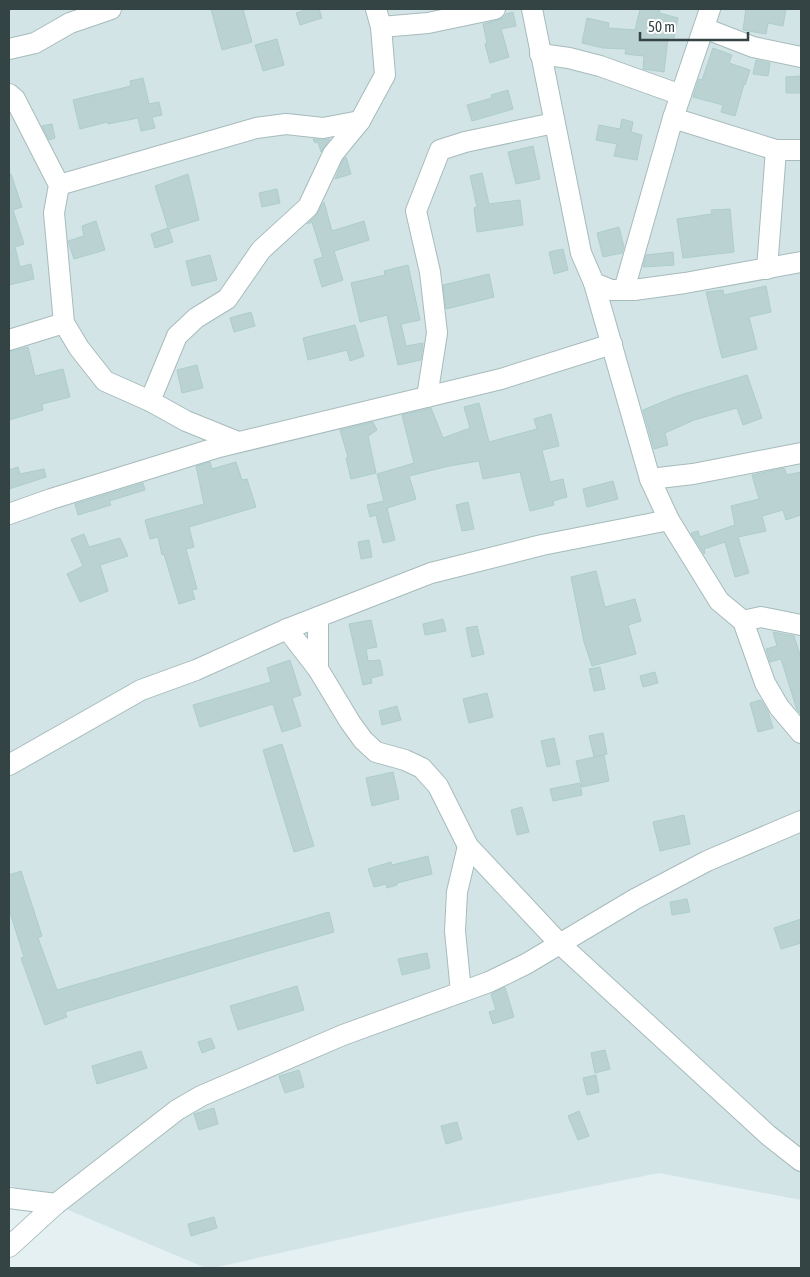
<svg xmlns="http://www.w3.org/2000/svg" width="810" height="1277" font-family="'Asap Condensed',sans-serif">
<style>
.residential{fill:#d2e4e5}
.building{fill:#bad3d2;stroke:#adcdcd}
.lines{fill:none;stroke-linecap:round;stroke-linejoin:round}
.minor-casing{stroke:#a7bbbc;stroke-width:22}
.minor{stroke:#fff;stroke-width:20}
</style>
<rect width="100%" height="100%" fill="#e4f0f1"/>
<!-- residential -->
<polygon class="residential" points="9,9 801,9 801,1200 659,1173 450,1215 213,1268 206,1268 9,1185"/>
<!-- building -->
<g class="building">
<polygon points="211,9 243,9 252,42 222,50"/>
<polygon points="309,9 319,9 322,18 300,25 296,13"/>
<polygon points="640,9 660,9 659,13 678,18 674,38 668,37 664,72 643,69 644,56 625,54 626,49 603,48 582,43 587,18 609,23 608,28 635,30"/>
<polygon points="746,9 786,9 783,26 768,23 766,34 743,30"/>
<polygon points="513,12 516,26 501,29 509,57 490,63 485,44 487,43 483,24 498,20 503,18 506,14"/>
<polygon points="277,39 284,65 263,71 255,45"/>
<polygon points="713,48 732,55 729,63 750,70 745,85 744,84 735,116 721,112 723,105 693,97 699,79 702,80"/>
<polygon points="756,60 770,63 768,76 753,74"/>
<polygon points="801,76 801,93 786,93 786,77"/>
<polygon points="143,78 149,104 159,102 162,115 152,117 155,128 141,131 138,118 108,124 107,122 80,129 73,100 131,86 130,81"/>
<polygon points="508,90 513,109 472,121 467,105 492,98 491,95"/>
<polygon points="622,119 633,122 631,132 642,135 637,160 614,156 617,144 596,140 599,125 620,129"/>
<polygon points="52,124 55,138 49,140 42,126"/>
<polygon points="313,139 322,140 330,139 321,152 318,142 315,143"/>
<polygon points="533,146 540,179 516,184 508,152"/>
<polygon points="346,157 351,174 335,179 343,160"/>
<polygon points="482,173 489,204 520,200 523,225 477,232 474,208 477,207 470,176"/>
<polygon points="9,174 11,174 22,207 13,210 24,244 15,247 20,267 31,264 34,279 9,285"/>
<polygon points="188,174 199,220 169,229 173,242 155,248 151,234 168,228 155,186"/>
<polygon points="277,189 280,203 262,207 259,193"/>
<polygon points="324,202 332,231 364,221 369,240 334,251 343,280 322,287 314,260 323,257 312,222 307,224 316,215"/>
<polygon points="730,209 734,252 683,258 677,219 712,214 711,210"/>
<polygon points="96,221 105,250 74,259 68,241 84,236 82,226"/>
<polygon points="619,227 624,247 622,253 603,257 597,233"/>
<polygon points="563,249 568,270 554,274 549,252"/>
<polygon points="673,252 674,265 643,267 646,255"/>
<polygon points="210,255 217,280 192,286 186,261"/>
<polygon points="408,265 420,320 401,324 406,346 423,343 421,360 398,365 387,315 360,322 351,283 385,275 384,271"/>
<polygon points="489,274 494,297 446,309 443,285"/>
<polygon points="766,286 771,312 749,317 757,349 722,358 706,292 723,290 724,295"/>
<polygon points="251,312 255,326 234,332 230,318"/>
<polygon points="355,325 364,356 350,361 347,350 308,360 303,338"/>
<polygon points="28,347 35,376 63,369 70,397 42,404 43,410 9,420 9,352"/>
<polygon points="197,365 203,388 182,393 177,370"/>
<polygon points="747,375 762,418 743,425 737,408 694,420 665,433 668,445 654,449 643,410 677,396"/>
<polygon points="479,403 489,442 537,429 534,419 551,414 559,446 542,450 550,482 563,479 567,497 553,501 554,505 530,511 520,472 483,479 479,461 449,466 409,476 416,499 387,508 395,540 383,543 376,515 370,517 367,505 384,501 377,474 414,463 402,415 431,408 443,438 470,428 464,407"/>
<polygon points="373,422 377,430 368,436 376,473 351,479 346,458 348,457 340,430"/>
<polygon points="210,462 212,469 236,462 242,480 247,479 256,507 189,527 194,547 186,549 197,589 192,590 195,599 179,604 164,554 162,555 158,537 150,539 145,520 204,504 196,466"/>
<polygon points="18,467 20,474 44,469 46,477 9,489 9,470"/>
<polygon points="784,468 787,475 801,472 801,515 786,520 783,510 762,516 766,531 738,537 749,573 735,577 725,542 704,549 705,553 704,554 691,533 698,531 700,537 735,525 731,506 759,499 752,475"/>
<polygon points="613,481 618,499 587,507 583,489"/>
<polygon points="143,483 145,490 109,501 111,505 78,515 75,504"/>
<polygon points="468,502 474,529 462,531 456,505"/>
<polygon points="84,534 89,547 120,538 128,556 100,565 108,591 80,602 67,574 83,566 71,539"/>
<polygon points="369,540 372,557 361,559 358,542"/>
<polygon points="596,571 605,607 635,599 641,621 628,625 636,654 592,666 584,642 571,577"/>
<polygon points="443,619 446,631 425,635 423,624"/>
<polygon points="371,620 377,647 366,649 368,661 380,660 383,675 371,678 372,683 363,685 349,624"/>
<polygon points="477,626 484,654 472,657 466,628"/>
<polygon points="773,632 794,636 801,658 801,714 797,710 781,659 770,662 766,649 777,646"/>
<polygon points="290,660 301,695 292,698 301,726 282,732 273,704 200,727 193,705 271,682 267,668"/>
<polygon points="600,667 605,689 594,691 589,669"/>
<polygon points="655,672 658,683 643,687 640,676"/>
<polygon points="487,693 493,717 469,723 463,699"/>
<polygon points="761,700 768,712 773,728 758,732 750,703"/>
<polygon points="397,706 401,720 382,725 379,711"/>
<polygon points="603,733 607,754 594,757 589,736"/>
<polygon points="554,738 560,764 547,767 541,741"/>
<polygon points="282,744 314,846 294,852 263,750"/>
<polygon points="604,755 609,781 582,787 576,761"/>
<polygon points="393,772 399,799 372,806 366,778"/>
<polygon points="580,783 582,795 553,801 550,789"/>
<polygon points="522,807 529,832 517,835 511,810"/>
<polygon points="684,815 690,844 660,851 653,822"/>
<polygon points="428,856 432,874 397,883 397,885 387,888 386,884 374,887 368,869 391,862 392,865"/>
<polygon points="21,871 42,936 38,938 57,990 329,912 334,932 271,950 65,1012 67,1017 45,1025 21,958 24,957 9,909 9,875"/>
<polygon points="687,899 690,912 672,915 670,902"/>
<polygon points="801,919 801,943 781,949 774,928"/>
<polygon points="427,953 430,968 402,975 398,959"/>
<polygon points="297,986 304,1010 238,1030 230,1006"/>
<polygon points="505,987 514,1017 493,1024 489,1012 496,1010 491,994"/>
<polygon points="211,1038 215,1048 202,1053 198,1042"/>
<polygon points="605,1050 610,1069 595,1073 591,1053"/>
<polygon points="141,1051 147,1068 97,1084 92,1066"/>
<polygon points="299,1070 304,1087 285,1093 279,1076"/>
<polygon points="596,1075 599,1092 587,1095 583,1078"/>
<polygon points="214,1108 218,1124 199,1130 194,1114"/>
<polygon points="579,1111 589,1136 578,1140 568,1116"/>
<polygon points="457,1122 462,1139 446,1144 441,1126"/>
<polygon points="214,1217 217,1228 191,1236 188,1224"/>
</g>
<g class="lines">
<defs>
<g id="minor">
<polyline points="532,9 581,253 594,283 611,290 634,290 685,283 801,262"/>
<polyline points="381,27 428,23 495,9"/>
<polyline points="704,28 753,47 801,57"/>
<polyline points="9,49 35,43 70,23 111,9"/>
<polyline points="540,54 569,58 600,66 681,95"/>
<polyline points="9,94 15,99 59,185 54,213 64,323 79,348 105,381 150,401 186,421 238,442"/>
<polyline points="673,118 776,150 801,150"/>
<polyline points="59,185 256,128 286,124 323,128 360,121"/>
<polyline points="767,269 776,150"/>
<polyline points="594,283 650,479 669,520 719,601 743,621 765,683 779,707 801,733"/>
<polyline points="624,290 673,118 710,9"/>
<polyline points="9,340 64,323"/>
<polyline points="427,397 437,333 430,272 416,211 440,150 465,142 554,123"/>
<polyline points="150,401 177,336 196,318 227,299 261,250 308,207 333,154 360,121 385,75 381,27 376,9"/>
<polyline points="650,479 693,474 801,453"/>
<polyline points="9,514 51,499 219,447 501,379 612,344"/>
<polyline points="318,618 318,669"/>
<polyline points="743,621 761,617 801,625"/>
<polyline points="287,629 318,669 350,722 363,740 376,752 405,760 422,768 438,786 468,846 559,943 768,1135 801,1161"/>
<polyline points="9,765 141,690 196,670 287,629 431,573 542,545 669,520"/>
<polyline points="461,992 455,931 457,892 468,846"/>
<polyline points="9,1198 56,1204"/>
<polyline points="9,1247 56,1204 177,1110 201,1096 343,1035 489,982 526,964 635,899 707,861 801,821"/>
</g>
</defs>
<!-- minor casing -->
<use href="#minor" class="minor-casing"/>
<!-- minor -->
<use href="#minor" class="minor"/>
</g>
<!-- border -->
<rect width="810" height="1277" fill="none" stroke="#344343" stroke-width="20"/>
<!-- scale -->
<path d="M640 32v8h108v-8" fill="none" stroke="#344343" stroke-width="2.5"/>
<text x="648" y="32" font-size="15" fill="#344343" stroke="#ffffff" stroke-width="4" paint-order="stroke">50 m</text>
</svg>
